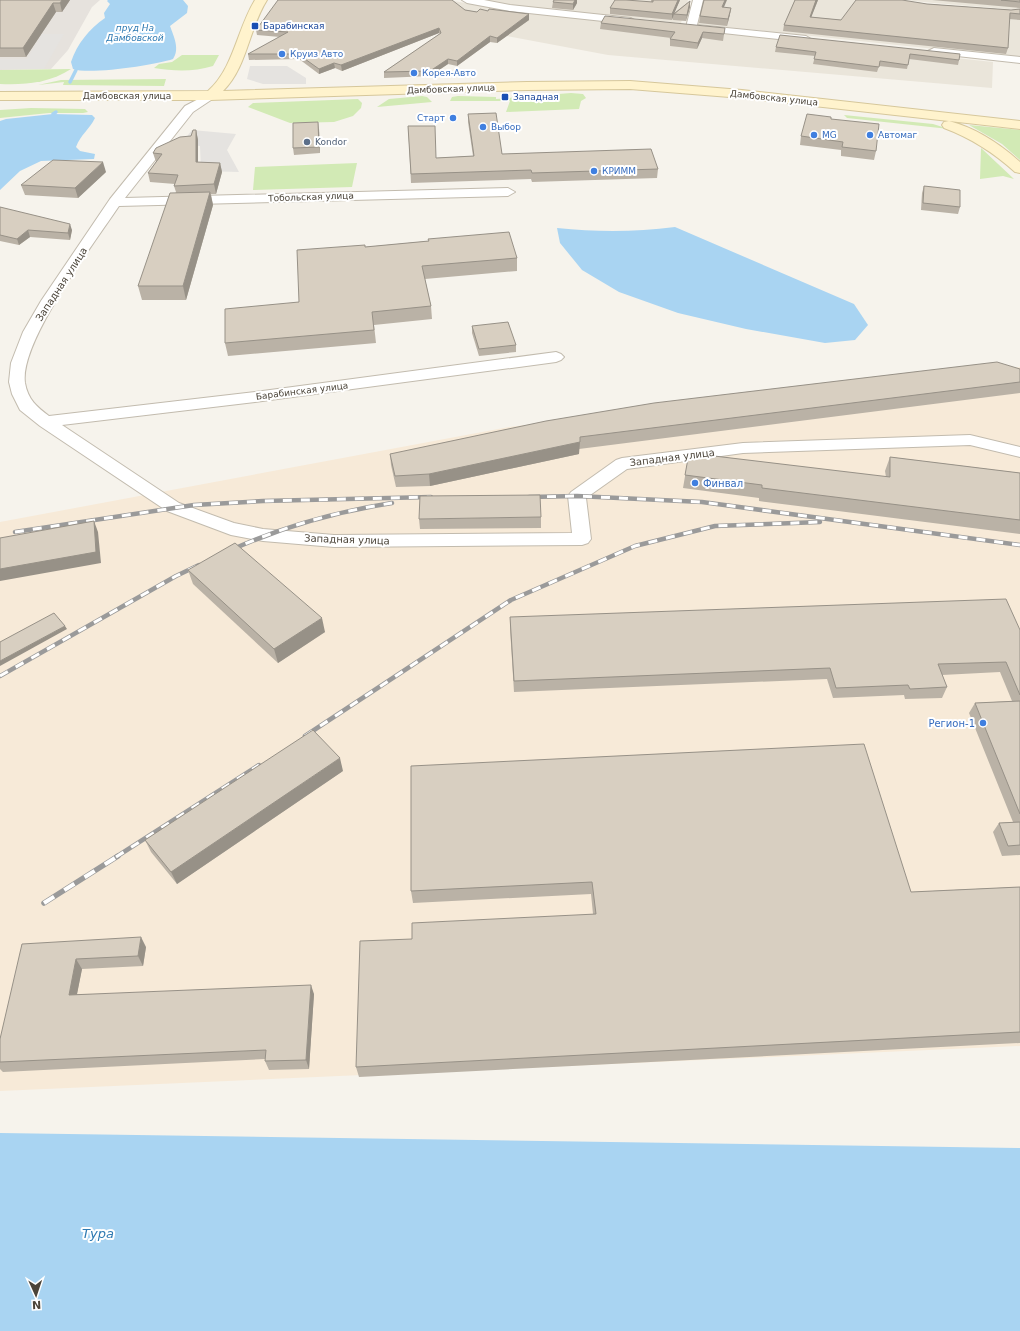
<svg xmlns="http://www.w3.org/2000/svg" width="1020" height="1331" font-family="'DejaVu Sans',sans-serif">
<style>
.residential{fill:#eae5da}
.commercial{fill:#f7ead8}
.industrial{fill:#e6e2dd}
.green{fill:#d2eab5}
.parking{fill:#e5e3e0}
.water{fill:#a9d4f2}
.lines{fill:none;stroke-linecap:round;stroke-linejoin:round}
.stream{stroke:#a9d4f2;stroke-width:3.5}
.street-casing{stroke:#c2bbae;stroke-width:2}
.secondary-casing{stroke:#d6c79b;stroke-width:2}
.street{fill:#fff;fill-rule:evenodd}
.secondary{fill:#fff3cd;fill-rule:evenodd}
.rail-far1-casing{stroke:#9a9a9a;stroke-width:4.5}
.rail-casing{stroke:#9a9a9a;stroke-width:5.5}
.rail-far1{stroke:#fff;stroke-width:3;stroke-dasharray:9;stroke-linecap:butt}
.rail{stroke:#fff;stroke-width:4;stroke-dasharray:12;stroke-linecap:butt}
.wall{fill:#bab2a6}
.shaded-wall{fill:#979187}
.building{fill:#d8cfc1;stroke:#979187}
.transit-dot{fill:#1a4fb4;stroke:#fff;stroke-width:1.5}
.shop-dot{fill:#3f7fe0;stroke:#fff;stroke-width:1.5}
.service-dot{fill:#5c6f8a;stroke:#fff;stroke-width:1.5}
.labels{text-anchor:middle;stroke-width:4;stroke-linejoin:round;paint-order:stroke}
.far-transit-label{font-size:9px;fill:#164399;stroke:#fff;text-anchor:start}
.far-water-label{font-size:9px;font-style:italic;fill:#2e7ab2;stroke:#fff}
.far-shop-label{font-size:9px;fill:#366cbe;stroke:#fff;text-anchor:start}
.far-street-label{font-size:9px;fill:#4b4439;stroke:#fff}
.far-service-label{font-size:9px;fill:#4e5e75;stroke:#fff;text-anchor:start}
.street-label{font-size:10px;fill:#4b4439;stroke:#fff}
.shop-label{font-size:10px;fill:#366cbe;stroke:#fff;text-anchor:start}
.near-water-label{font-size:13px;font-style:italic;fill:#2e7ab2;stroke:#fff}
</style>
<rect width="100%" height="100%" fill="#f6f3ec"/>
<!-- residential -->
<g class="residential">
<polygon points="447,0 509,10 993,62 992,88 608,55 507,36"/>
<polygon points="487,0 688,0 681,23 513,6"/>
<polygon points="704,0 873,0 1020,13 1020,58 697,24"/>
<polygon points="905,0 1020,0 1020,10 934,3"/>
</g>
<!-- commercial -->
<polygon class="commercial" points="1020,367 1020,1046 0,1091 0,522 509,427"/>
<!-- industrial -->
<polygon class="industrial" points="0,0 100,0 92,7 68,50 51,69 0,70"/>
<!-- green -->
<g class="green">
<path d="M 182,55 L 219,55 L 213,66 C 193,72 174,71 154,68 L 159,64 L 172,62 Z"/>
<path d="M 71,69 C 50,83 25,85 0,84 L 0,70 Z"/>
<polygon points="166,79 164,86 63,85 64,82 38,85 61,80"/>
<polygon points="571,93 583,94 586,98 581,101 579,109 506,112 510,101 450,101 452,97 458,96 496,97 496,99"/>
<polygon points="422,96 427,97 432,102 377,107 389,99"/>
<polygon points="358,99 362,103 361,108 353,116 334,122 290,123 248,107 253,103"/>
<polygon points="31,108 85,109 88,112 83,113 49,113 0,118 0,110"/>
<polygon points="844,115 933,124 949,129 847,118"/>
<polygon points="969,125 1020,130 1020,160 1002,144"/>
<polygon points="981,148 1014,179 1003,176 980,179"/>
<polygon points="357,163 352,187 253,190 255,167"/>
</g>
<!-- parking -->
<g class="parking">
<polygon points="42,34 64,34 44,69 0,69 0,59 27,59"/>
<polygon points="250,66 287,66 306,78 306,84 263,84 247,79"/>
<polygon points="192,130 236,134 227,150 239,172 201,171 200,146 181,144"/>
</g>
<!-- water -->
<g class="water">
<path d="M 108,0 L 183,0 L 188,6 L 187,13 L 170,26 C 174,37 180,49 173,59 C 156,65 89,75 73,69 L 71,62 C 77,44 89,29 105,18 L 104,13 L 110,4 L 107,1 Z"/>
<path d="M 53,114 L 92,115 L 95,118 C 89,130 81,134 76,147 L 80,151 L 95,154 L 94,159 L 41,161 L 20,171 L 0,190 L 0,121 L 6,119 Z"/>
<path d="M 675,227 L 854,304 L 868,325 L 855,340 L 825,343 L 746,329 L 678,313 L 619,292 L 582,270 L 560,243 L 557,228 C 597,232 635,232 675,227 Z"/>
<polygon points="0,1133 1020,1148 1020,1331 0,1331"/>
</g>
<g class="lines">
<!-- stream -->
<g class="stream">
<polyline points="70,82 76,70"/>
<polyline points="53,114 56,112"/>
</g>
<defs>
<g id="street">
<polygon points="462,0 484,0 510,5 631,18 636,21 631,24 510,11 467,3"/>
<polygon points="693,0 703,0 697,25 806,36 811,39 806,42 687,29 686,27"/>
<polygon points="934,48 1020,57 1020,63 930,53 928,51"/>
<path d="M 210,93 L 216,96 L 214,98 L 193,112 L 125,198 L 508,188 L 515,192 L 508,196 L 119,206 C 95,242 19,342 25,383 C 28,400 37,407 49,416 L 255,392 L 556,352 L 561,354 L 564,357 L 561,360 L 556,362 L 255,402 L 62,425 L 179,503 L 234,523 L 263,529 L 334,535 L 572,533 L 568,496 L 571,492 L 616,460 L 622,458 L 743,443 L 970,435 L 1020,447 L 1020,457 L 970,445 L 743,453 L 627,469 L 586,498 L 591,539 L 588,543 L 582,545 L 334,547 L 263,541 L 231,535 L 167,511 L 40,426 L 20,410 L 12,394 L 9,382 L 11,363 L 23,332 L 41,301 L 110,199 L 185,106 Z"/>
</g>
<path id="secondary" d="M 255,0 L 267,0 C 249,28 247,68 223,91 L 527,82 L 630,81 L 742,90 L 1020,121 L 1020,129 L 949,121 C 976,128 1000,144 1020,162 L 1020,173 L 1015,172 C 994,153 971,138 944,128 L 942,125 L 944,122 L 949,121 L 742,98 L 630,89 L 527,90 L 210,100 L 0,100 L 0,92 L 208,91 C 234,68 237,29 255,0 Z"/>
</defs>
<!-- street casing -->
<use href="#street" class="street-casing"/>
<!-- secondary casing -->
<use href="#secondary" class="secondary-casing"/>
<!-- street -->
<use href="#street" class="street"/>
<!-- secondary -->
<use href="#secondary" class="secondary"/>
<defs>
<g id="rail-far1">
<polyline points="529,497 577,496 702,502 1020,545"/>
<polyline points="15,532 194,505 263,501 431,497"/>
<path d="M 229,551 C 281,527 335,512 392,503"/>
<polyline points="0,676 176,576 199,565"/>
<polyline points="305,736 511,600 635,546 715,526 820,522"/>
<polyline points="116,857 259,765"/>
</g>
<polyline id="rail" points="44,903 118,856"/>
</defs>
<!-- rail-far1 casing -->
<use href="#rail-far1" class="rail-far1-casing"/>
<!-- rail casing -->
<use href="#rail" class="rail-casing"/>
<!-- rail-far1 -->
<use href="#rail-far1" class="rail-far1"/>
<!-- rail -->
<use href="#rail" class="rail"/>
</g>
<!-- wall -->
<g class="wall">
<polygon points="0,0 70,0 62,12 56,12 26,57 0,57"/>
<polygon points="554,0 577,0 577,3 573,10 552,8 553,2"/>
<polygon points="651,0 680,0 674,13 690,1 690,7 686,21 673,20 673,16 672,20 610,14 610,8 651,2"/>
<polygon points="795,0 818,0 811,17 841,20 927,4 1011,10 1020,9 1020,20 1009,19 1008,48 1006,54 783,31 784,25"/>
<polygon points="932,0 1020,0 1020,8"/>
<polygon points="724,8 731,8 730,14 727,26 699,23 700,16"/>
<polygon points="465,10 477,12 488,11 529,14 529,20 497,43 490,42 457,66 448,64 430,76 384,78 384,72 440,34 439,33 342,71 335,68 319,74 299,59 249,60 248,54 280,37 257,35 256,30"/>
<polygon points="601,23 725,28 723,41 702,38 697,49 670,46 670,39 671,38 600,29"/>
<polygon points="780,35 959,60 958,65 909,59 907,69 879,66 877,72 813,64 815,56 775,52 776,47"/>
<polygon points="468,114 502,154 658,169 657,178 532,182 531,179 411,183 408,126 436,158 473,156 468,122"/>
<polygon points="831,119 876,151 874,160 841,156 841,150 800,145 801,136"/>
<polygon points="319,129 320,153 294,155 293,148"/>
<polygon points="196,130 198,140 198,162 220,163 222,172 216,194 211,194 213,205 186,300 142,300 138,286 176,192 174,186 175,184 150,182 148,173 156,162 153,153 191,136"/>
<polygon points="106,172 78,198 25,195 21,185"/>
<polygon points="924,186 960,207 958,214 921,210 922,193"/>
<polygon points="0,207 72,230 70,240 30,237 19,245 0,241"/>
<polygon points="428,239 517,258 517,271 425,279 431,306 432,319 374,325 376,343 228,356 225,343 299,302 365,247 429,241"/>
<polygon points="472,326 516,345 516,352 479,356 472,333"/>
<polygon points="1020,369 1020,393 579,449 579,454 430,486 396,487 391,465 390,454"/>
<polygon points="689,453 886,477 885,471 890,457 1020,473 1020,534 759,501 759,498 683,488"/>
<polygon points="541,517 541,528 420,529 419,519"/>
<polygon points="188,570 325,632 278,663 193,584"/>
<polygon points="510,617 1020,630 1020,855 1002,856 993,832 999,823 1013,822 969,713 975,703 1012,701 1000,672 942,675 947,687 942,698 905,699 904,695 833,698 827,679 514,692 510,628"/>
<polygon points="411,766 911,892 1020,887 1020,1043 359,1077 356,1067 412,939 593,914 591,894 413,903 411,891"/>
<polygon points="343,771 177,884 151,852 145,840"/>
<polygon points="22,944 146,947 143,966 82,969 77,994 314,994 309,1069 269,1070 265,1061 265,1059 3,1072 0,1069 0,1062"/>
</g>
<!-- shaded-wall -->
<g class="shaded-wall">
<polygon points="62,0 70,0 62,12 60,3"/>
<polygon points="575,0 577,0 577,3 573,10 573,4"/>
<polygon points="678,0 680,0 674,14 672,20 672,14"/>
<polygon points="725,0 727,0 721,14 722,7"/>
<polygon points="816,0 818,0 809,23 810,17"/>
<polygon points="690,1 690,7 686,21 687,15"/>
<polygon points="53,3 56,12 26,57 23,48"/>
<polygon points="731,8 730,14 727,26 728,19"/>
<polygon points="529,14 529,20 497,43 497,38"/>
<polygon points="439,28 439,33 342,71 341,65"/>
<polygon points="703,32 702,38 697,49 698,43"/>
<polygon points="490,36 490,42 457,66 457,61"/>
<polygon points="448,59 448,64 430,76 430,71"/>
<polygon points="334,63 335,68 319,74 319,69"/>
<polygon points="318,122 319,129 320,153 319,147"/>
<polygon points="196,130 198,140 198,172 196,162"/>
<polygon points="103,162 106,172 78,198 75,188"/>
<polygon points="220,163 222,172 216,194 214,184"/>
<polygon points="210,192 213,205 186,300 183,286"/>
<polygon points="70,224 72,230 70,240 68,233"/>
<polygon points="28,230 30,237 19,245 17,239"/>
<polygon points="580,442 579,454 430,486 429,474"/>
<polygon points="94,521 98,532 101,563 0,581 0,569"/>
<polygon points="322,618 325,632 278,663 274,649"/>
<polygon points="65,626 67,629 0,666 0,661"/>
<polygon points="340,758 343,771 177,884 171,872"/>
<polygon points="141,937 146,947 143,966 138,956"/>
<polygon points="76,959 82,969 75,1004 69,995"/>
<polygon points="311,985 314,994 309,1069 306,1060"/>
</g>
<!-- building -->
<g class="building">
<polygon points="0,0 62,0 60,3 53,3 23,48 0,48"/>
<polygon points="278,0 452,0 465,10 477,12 480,9 488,11 489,9 529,14 497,38 490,36 457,61 448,59 430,71 384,72 441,33 439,28 341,65 334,63 319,69 298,54 248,54 288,32 256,30"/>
<polygon points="554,0 575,0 573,4 553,2"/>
<polygon points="615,0 626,0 653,2 653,0 678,0 672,14 610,8"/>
<polygon points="704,0 725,0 722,7 731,8 728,19 700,16"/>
<polygon points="795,0 816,0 810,17 841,20 856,0 902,0 927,4 1011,10 1020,9 1020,14 1010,13 1008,48 784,25"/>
<polygon points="1001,0 1020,0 1020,2"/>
<polygon points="690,1 687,15 674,14"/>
<polygon points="605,16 725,28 724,34 703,32 698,43 670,39 675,32 601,23"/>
<polygon points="780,35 960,54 959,60 910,54 908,65 880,61 879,67 814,59 816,52 776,47"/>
<polygon points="496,113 502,154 651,149 658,169 532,173 531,170 411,174 408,126 435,126 436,158 474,156 468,114"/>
<polygon points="807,114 831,117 831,119 879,124 876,151 842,147 843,142 801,136"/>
<polygon points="318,122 319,147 293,148 293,123"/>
<polygon points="193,130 196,130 196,162 220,163 214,184 174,186 178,175 148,173 162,154 153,153 156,148 180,137 191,136"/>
<polygon points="53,160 103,162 75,188 21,185"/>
<polygon points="924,186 960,190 960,207 923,203"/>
<polygon points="210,192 183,286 138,286 170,193"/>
<polygon points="0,207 70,224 68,233 28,230 17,239 0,235"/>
<polygon points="509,232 517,258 422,266 431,306 372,312 374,330 225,343 225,309 299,302 297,250 365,245 365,247 429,241 428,239"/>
<polygon points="508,322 516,345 479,349 472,326"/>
<polygon points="997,362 1020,369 1020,382 580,437 580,442 429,474 395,476 390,454 546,421 654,403"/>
<polygon points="689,453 890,477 890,457 1020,473 1020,520 762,488 762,485 685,475"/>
<polygon points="540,495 541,517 419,519 420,496"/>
<polygon points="94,521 96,552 0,569 0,538"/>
<polygon points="235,543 322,618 274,649 188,570"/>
<polygon points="1006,599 1020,630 1020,695 1006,662 938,664 947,687 910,689 908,685 836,688 830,668 514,681 510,617"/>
<polygon points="54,613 65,626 0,661 0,642"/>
<polygon points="1020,701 1020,814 975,703"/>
<polygon points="313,730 340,758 171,872 145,840"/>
<polygon points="864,744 911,892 1020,887 1020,1032 356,1067 360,941 412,939 412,923 596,914 592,882 411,891 411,766"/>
<polygon points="1020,822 1020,845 1008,846 999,823"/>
<polygon points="141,937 138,956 76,959 69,995 311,985 306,1060 265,1061 266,1050 0,1062 0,1039 22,944"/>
</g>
<!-- markers -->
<g class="transit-dot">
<rect x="251" y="22" width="8" height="8" rx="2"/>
<rect x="501" y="93" width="8" height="8" rx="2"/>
</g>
<g class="shop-dot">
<circle cx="282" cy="54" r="4"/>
<circle cx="414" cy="73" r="4"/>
<circle cx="453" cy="118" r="4"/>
<circle cx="483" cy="127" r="4"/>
<circle cx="814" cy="135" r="4"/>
<circle cx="870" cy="135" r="4"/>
<circle cx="594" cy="171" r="4"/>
<circle cx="695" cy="483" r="4"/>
<circle cx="983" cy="723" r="4"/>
</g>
<circle class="service-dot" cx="307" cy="142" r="4"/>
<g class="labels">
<!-- far-transit labels -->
<g class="far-transit-label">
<text x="263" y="29">Барабинская</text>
<text x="513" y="100">Западная</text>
</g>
<!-- far-water labels -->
<g class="far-water-label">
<text x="135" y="31">пруд На<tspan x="135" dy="10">Дамбовской</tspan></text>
</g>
<!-- far-shop labels -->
<g class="far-shop-label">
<text x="290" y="57">Круиз Авто</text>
<text x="422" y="76">Корея-Авто</text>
<text x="445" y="121" text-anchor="end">Старт</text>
<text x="491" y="130">Выбор</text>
<text x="822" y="138">MG</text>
<text x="878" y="138">Автомаг</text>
<text x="602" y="174">КРИММ</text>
</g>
<!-- far-street labels -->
<g class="far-street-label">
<text transform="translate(451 89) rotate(-2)" y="3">Дамбовская улица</text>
<text x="127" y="99">Дамбовская улица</text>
<text transform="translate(774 98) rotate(6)" y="3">Дамбовская улица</text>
<text transform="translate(311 197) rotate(-2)" y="3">Тобольская улица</text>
<text transform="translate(302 391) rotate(-7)" y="3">Барабинская улица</text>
</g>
<!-- far-service labels -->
<g class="far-service-label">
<text x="315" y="145">Kondor</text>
</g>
<!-- street labels -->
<g class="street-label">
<text transform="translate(61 284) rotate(-57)" y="4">Западная улица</text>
<text transform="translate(672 457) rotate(-7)" y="4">Западная улица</text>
<text transform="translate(347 539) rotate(2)" y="4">Западная улица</text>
</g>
<!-- shop labels -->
<g class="shop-label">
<text x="703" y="487">Финвал</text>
<text x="975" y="727" text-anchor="end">Регион-1</text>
</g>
<!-- near-water labels -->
<g class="near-water-label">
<text x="98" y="1238">Тура</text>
</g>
</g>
<!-- north arrow -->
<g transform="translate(36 1295) rotate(177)" stroke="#ffffff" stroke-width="3" paint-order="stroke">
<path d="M0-3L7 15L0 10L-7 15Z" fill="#4b4439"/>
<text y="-6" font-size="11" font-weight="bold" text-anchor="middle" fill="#4b4439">N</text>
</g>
</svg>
